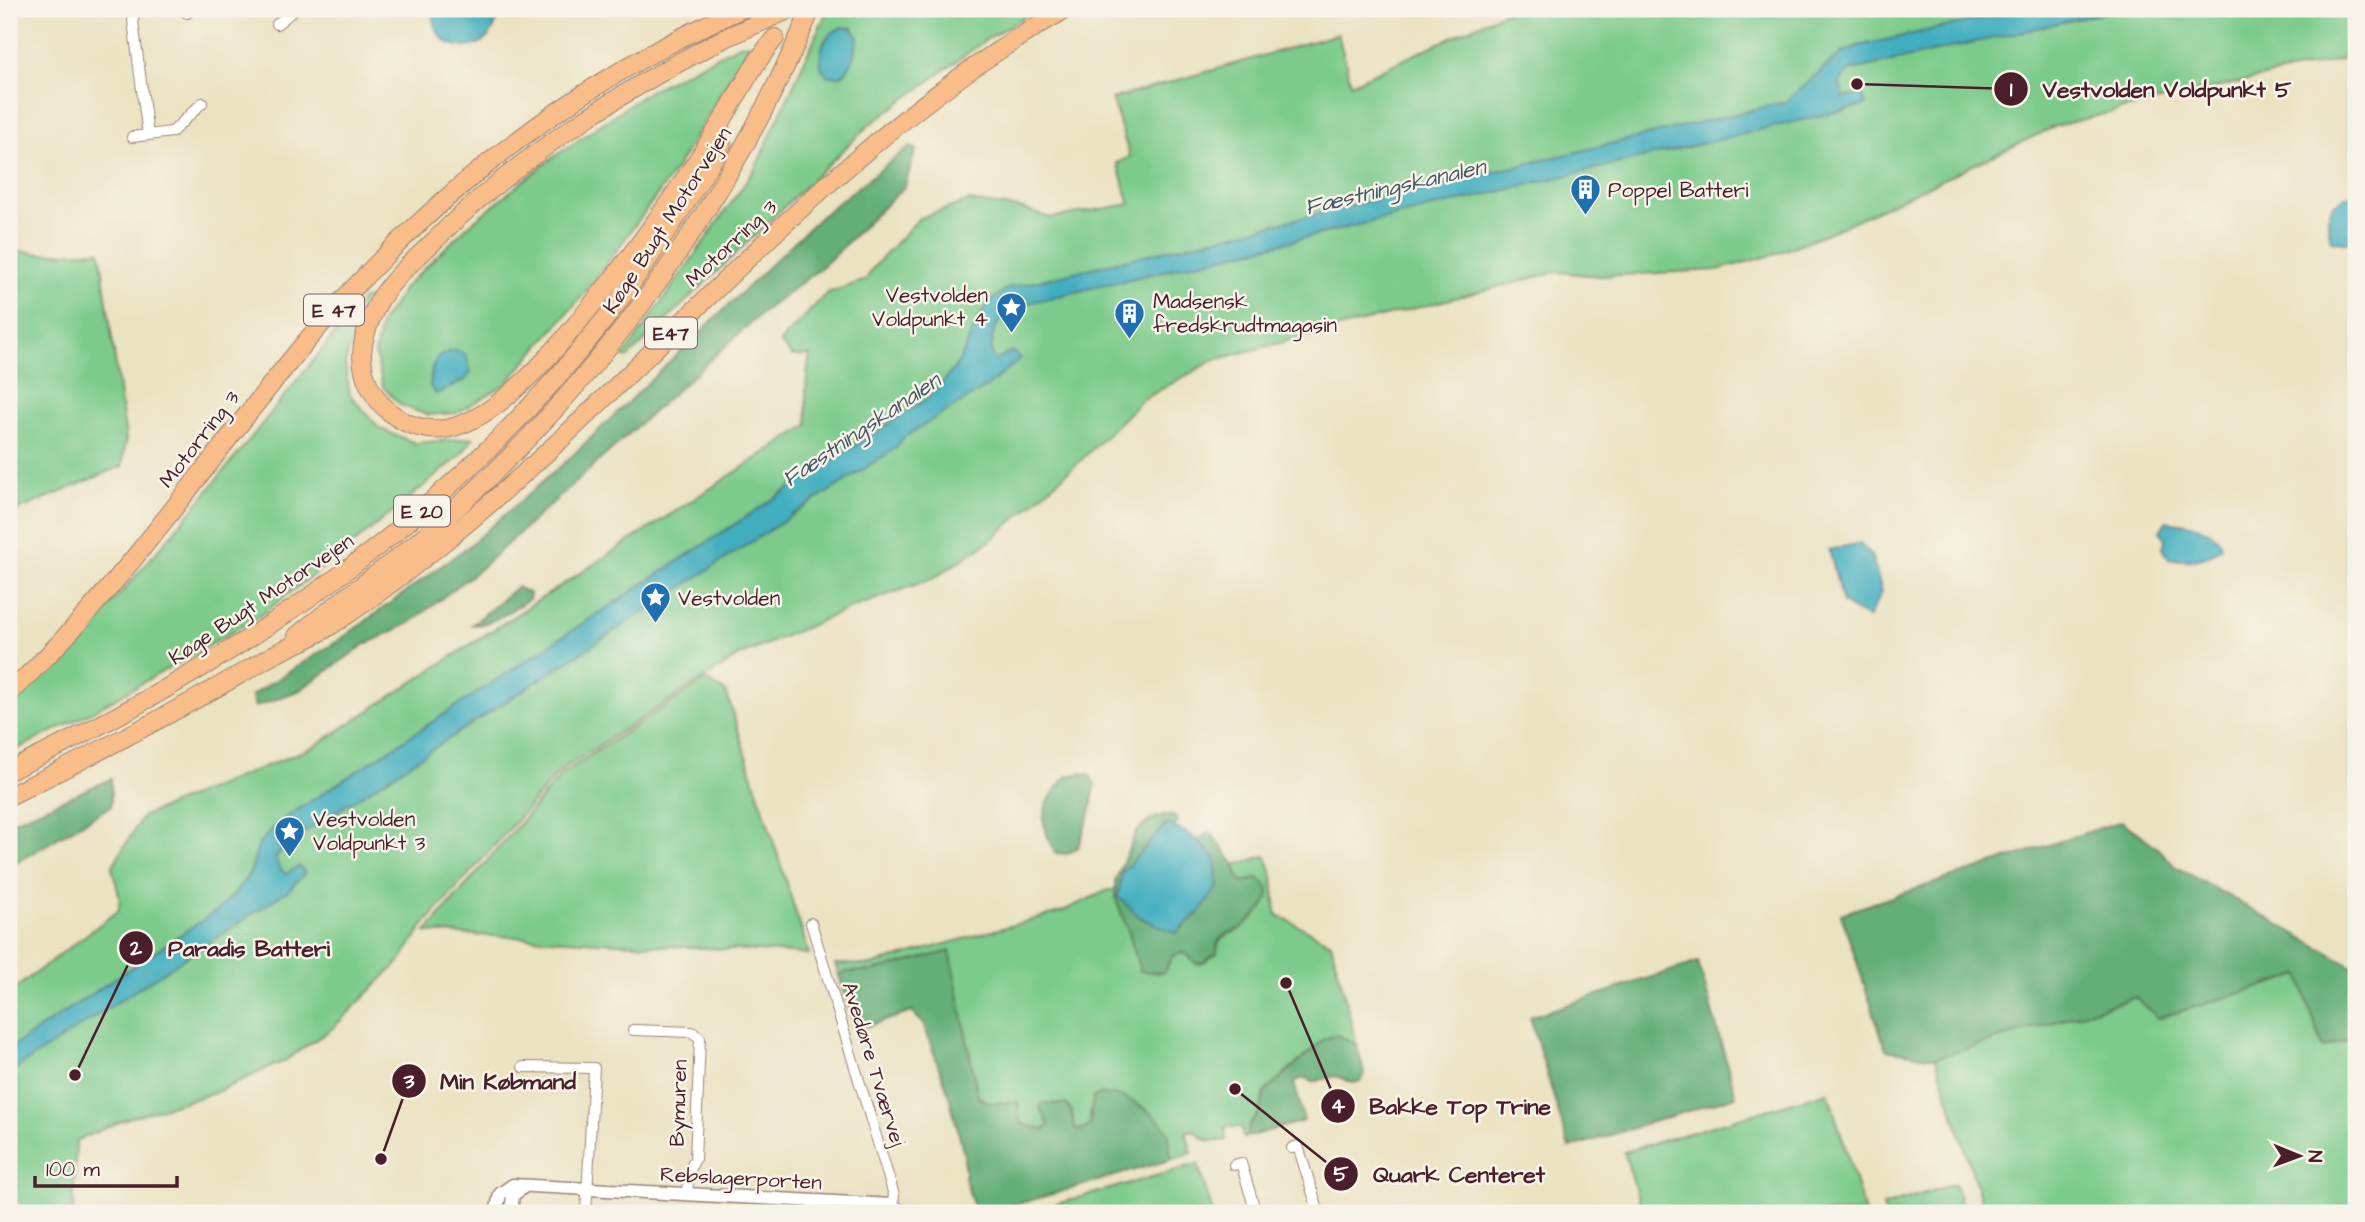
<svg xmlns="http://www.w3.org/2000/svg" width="2365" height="1222" font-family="'Architects Daughter',sans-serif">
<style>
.green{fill:#7bcb8b;stroke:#62755b;stroke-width:2}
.forest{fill:#64af77;stroke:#576751;stroke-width:2}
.water{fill:#41aebf;stroke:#466675;stroke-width:2}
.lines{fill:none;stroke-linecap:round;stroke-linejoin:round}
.minor-casing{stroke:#9a8076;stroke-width:12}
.tertiary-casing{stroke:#9a8076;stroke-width:15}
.motorway-casing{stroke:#9a8076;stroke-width:20}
.minor{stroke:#fff;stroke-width:10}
.tertiary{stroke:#fff;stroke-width:12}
.motorway{stroke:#f8bd89;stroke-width:18}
.motorway-bridge-casing{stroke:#9a8076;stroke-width:20;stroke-linecap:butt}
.motorway-bridge{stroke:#f8bd89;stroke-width:18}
.labels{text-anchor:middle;stroke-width:5;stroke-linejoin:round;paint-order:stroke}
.shield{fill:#f7f3e8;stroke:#7e5f64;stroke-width:2}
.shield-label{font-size:19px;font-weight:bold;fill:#4a1f2b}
.poi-label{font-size:21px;fill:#4a1f2b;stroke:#f7f3e8;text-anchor:start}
.street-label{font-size:21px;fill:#4a1f2b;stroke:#f7f3e8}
.water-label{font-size:23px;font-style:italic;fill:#465866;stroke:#f7f3e8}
.leader{fill:none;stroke:#4a1f2b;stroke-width:2.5}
.callout-dot{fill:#4a1f2b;stroke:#f7f3e8;stroke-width:2.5}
.mark-label{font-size:21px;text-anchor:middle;font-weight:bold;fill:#fff}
.callout-label{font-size:23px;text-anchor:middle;font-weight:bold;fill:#4a1f2b;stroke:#f7f3e8;stroke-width:5;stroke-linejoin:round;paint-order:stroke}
</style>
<rect width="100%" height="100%" fill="#f7f3e8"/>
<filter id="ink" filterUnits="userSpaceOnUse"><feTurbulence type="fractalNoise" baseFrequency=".0143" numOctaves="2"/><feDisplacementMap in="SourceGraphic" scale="14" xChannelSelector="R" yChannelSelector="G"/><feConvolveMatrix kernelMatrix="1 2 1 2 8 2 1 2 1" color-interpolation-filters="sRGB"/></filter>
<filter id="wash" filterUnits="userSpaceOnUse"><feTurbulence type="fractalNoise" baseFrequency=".00686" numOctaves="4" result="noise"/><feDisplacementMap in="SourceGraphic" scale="28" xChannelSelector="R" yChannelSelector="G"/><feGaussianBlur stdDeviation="1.57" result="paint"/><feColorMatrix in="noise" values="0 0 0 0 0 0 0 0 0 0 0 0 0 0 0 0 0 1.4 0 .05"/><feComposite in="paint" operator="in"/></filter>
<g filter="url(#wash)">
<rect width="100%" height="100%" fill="#ebe2c1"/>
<!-- green -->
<g class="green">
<polygon points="828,9 1038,9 987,39 869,125 627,358 623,357 755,169"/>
<path d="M 1512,9 L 2356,9 L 2356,56 L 2140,105 L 2056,126 L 1837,229 L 1776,254 L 1717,270 L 1600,276 L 1556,272 L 1214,360 L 1142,400 L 1079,462 L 991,540 L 934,578 L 851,608 L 739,656 L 561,770 L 423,926 L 401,960 L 333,1028 L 284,1061 L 214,1093 L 128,1118 L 76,1141 L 73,1213 L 9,1213 L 9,993 L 119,910 L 119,895 L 112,867 L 143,816 L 313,747 L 808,425 C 805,401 805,379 810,355 L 792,356 L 780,342 L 827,293 L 866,280 L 872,269 L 919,218 L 969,201 L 1019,208 L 1051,218 L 1130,204 L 1117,163 L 1130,157 L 1112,99 L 1338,34 L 1351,84 Z"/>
<polygon points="750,44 676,169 589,288 506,384 457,413 427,415 400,405 383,387 375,353 381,323 405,287 469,225 548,161 649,91 739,45"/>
<polygon points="9,250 43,254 100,251 126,440 122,466 9,514"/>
<path d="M 370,298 L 358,319 L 345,364 L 350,395 L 380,429 L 415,443 L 473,438 L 460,456 L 342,553 L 257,618 L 82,717 L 9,753 L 9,708 C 140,585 249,438 363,299 Z"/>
<polygon points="706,680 726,692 809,954 426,932 563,773"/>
<path d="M 1266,856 L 1273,877 L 1276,914 L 1331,943 L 1357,1045 L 1336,1035 L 1287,1071 L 1264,1093 L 1260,1112 L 1250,1124 L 1246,1137 L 1243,1138 L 1241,1127 L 1225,1127 L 1226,1140 C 1211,1142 1204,1142 1194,1130 L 1186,1132 L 1192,1153 L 1173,1159 L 1169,1154 L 1169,1143 L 1090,1112 L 1090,1125 L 1083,1130 L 1075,1129 L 1071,1110 L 1040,1107 L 1049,1125 L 1045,1129 L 1028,1126 L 1020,1122 L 1018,1102 L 990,1103 L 978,1097 L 950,952 L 873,971 L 844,972 L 839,975 L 835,964 L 871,965 L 1063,911 L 1108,890 L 1115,890 L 1116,899 L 1129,933 L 1140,970 L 1167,968 L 1172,956 L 1181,953 L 1188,955 L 1196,964 L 1203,963 L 1217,953 C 1217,937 1225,935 1239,930 L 1258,878 L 1245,882 L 1239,879 L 1235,865 Z"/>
<polygon points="2299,975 2323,1048 2356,1037 2356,1213 1985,1213 1936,1058 2137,997 2158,1018"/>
<polygon points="1828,1092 1865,1213 1643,1213 1624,1152"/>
<polygon points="1198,1164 1213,1213 1024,1213"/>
<polygon points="1955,1184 1964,1213 1885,1213 1883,1206"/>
</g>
<!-- forest -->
<g class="forest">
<polygon points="909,147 916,149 905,186 822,267 764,311 482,567 410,623 364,645 300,690 255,707 252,695 341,639 470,545 570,458 820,217"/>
<path d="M 517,587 L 530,594 L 529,599 C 512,609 493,625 472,625 Z"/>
<polygon points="1082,773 1090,775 1095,784 1091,810 1078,847 1068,854 1056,853 1049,841 1043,820 1047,802 1067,776"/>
<polygon points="111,779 111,806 9,867 9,823"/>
<path d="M 1164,815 L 1175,817 L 1178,822 L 1174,827 L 1167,824 C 1150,840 1139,858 1122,872 L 1176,933 L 1199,912 L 1218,887 L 1215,858 L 1197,840 L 1210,832 L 1235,865 L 1239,879 L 1245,882 L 1258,878 C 1284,893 1257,915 1241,928 C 1235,932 1226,933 1221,938 C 1217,942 1217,947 1217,953 L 1203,963 L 1196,964 L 1188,955 L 1182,953 L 1172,956 L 1163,973 L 1140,971 L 1129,933 L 1116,899 L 1115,881 L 1136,832 L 1151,819 Z"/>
<polygon points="2121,821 2157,847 2175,866 2356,968 2356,1037 2323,1048 2299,975 2158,1018 2136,997 1936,1058 1886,1050 1841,914"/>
<path d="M 950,951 L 978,1097 L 990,1103 L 1018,1102 L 1020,1122 L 1028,1126 L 1045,1129 L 1049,1125 L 1040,1107 L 1043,1103 L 1066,1104 L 1071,1110 L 1075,1129 L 1083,1130 L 1090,1125 L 1093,1097 C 1113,1085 1158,1112 1168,1132 C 1172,1142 1167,1151 1173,1159 L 991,1212 L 975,1212 L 965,1178 L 964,1154 L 948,1092 L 923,1023 L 912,1012 L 855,1030 L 839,975 L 844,972 L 873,971 Z"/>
<polygon points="1698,962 1736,1096 1569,1148 1530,1017"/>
<polygon points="1336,1035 1357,1045 1364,1073 1361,1081 1353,1083 1336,1076 1312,1082 1308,1078 1299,1079 1294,1083 1304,1121 1246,1137 1250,1124 1260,1112 1264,1093 1324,1039"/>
</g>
<!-- water -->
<g class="water">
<path d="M 434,9 L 496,9 C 501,60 427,59 434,9 Z"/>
<path d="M 2025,9 L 2121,9 L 1848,71 L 1840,83 L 1843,98 L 1862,94 L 1866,105 L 1024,304 C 1006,314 992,322 992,345 C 992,352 991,355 995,361 L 1012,351 L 1021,358 L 988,386 L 903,438 L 896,448 L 302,834 L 286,846 L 275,858 L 280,869 L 286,874 L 299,866 L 305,873 L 289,890 L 9,1073 L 9,1049 L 219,909 L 233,895 L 250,873 L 259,844 L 273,828 L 291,814 L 928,398 C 940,385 954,372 962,355 C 977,325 978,306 1008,288 L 1785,102 L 1843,52 L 1858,46 Z"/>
<path d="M 842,27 L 853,28 L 858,38 C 855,51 853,67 841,76 L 828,76 L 821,68 C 820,46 822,37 842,27 Z"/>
<path d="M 2356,193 L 2356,233 L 2347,242 L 2332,241 C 2322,214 2330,201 2356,193 Z"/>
<path d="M 457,350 L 466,355 L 471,372 L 465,380 L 436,394 L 430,386 C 433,362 431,355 457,350 Z"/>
<path d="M 2166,521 C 2184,524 2218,526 2221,547 C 2205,562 2188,562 2169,558 L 2163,549 L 2165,539 L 2160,531 Z"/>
<polygon points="1860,543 1872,557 1882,592 1868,618 1843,603 1829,550"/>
<path d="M 1168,824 L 1191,835 L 1215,858 L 1218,887 L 1199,912 L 1176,933 L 1141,918 L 1118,897 L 1122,872 C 1139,857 1150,839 1168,824 Z"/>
</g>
</g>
<g filter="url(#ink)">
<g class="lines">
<defs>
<g id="minor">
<polyline points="134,9 133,21 148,135"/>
<polyline points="187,13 188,9"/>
<polyline points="277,24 295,9"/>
<polyline points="132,137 172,132 202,103"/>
<polyline points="811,923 894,1195 893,1205 899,1208 901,1213"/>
<polyline points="633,1030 692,1032 700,1038 695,1159 691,1167 686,1195"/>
<polyline points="523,1067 594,1068 586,1213"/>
<polyline points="1292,1148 1298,1146 1319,1213"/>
<polyline points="1234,1165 1241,1163 1256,1213"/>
</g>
<g id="tertiary">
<polyline points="496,1213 500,1194 513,1185 893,1205"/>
<polyline points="511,1213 513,1195 525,1186"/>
</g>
<g id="motorway">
<path d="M 723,39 C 616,94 515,159 430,245 C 411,263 389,282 377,305 C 369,321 363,336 362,354 C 362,400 405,437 450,428 C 471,423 489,411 505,398 C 536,373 562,342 587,311 C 632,256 673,199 711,139 C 733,105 749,69 775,38"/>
<path d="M 297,636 C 345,596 396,562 442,521 C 601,380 729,204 811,9"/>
<path d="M 9,693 C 123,588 210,455 310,337 C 429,198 573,83 741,9"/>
<path d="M 9,771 C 238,661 447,522 605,319 C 648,263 686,204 722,144"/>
<path d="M 9,796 C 97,753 183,708 268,658 C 287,647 308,640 327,628 C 369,601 411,569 450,537 C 659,366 828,143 1066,9"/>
</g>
</defs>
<!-- minor casing -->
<use href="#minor" class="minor-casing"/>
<!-- tertiary casing -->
<use href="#tertiary" class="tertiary-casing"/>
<!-- motorway casing -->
<use href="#motorway" class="motorway-casing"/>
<!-- minor -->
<use href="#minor" class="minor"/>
<!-- tertiary -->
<use href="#tertiary" class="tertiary"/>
<!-- motorway -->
<use href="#motorway" class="motorway"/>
<defs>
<polyline id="motorway-bridge" points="723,39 790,9"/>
</defs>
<!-- motorway-bridge casing -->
<use href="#motorway-bridge" class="motorway-bridge-casing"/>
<!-- motorway-bridge -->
<use href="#motorway-bridge" class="motorway-bridge"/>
</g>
</g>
<!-- icons -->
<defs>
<symbol id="building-pin" viewBox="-11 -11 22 30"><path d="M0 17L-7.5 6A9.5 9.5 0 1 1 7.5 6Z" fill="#1f6fb2" stroke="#f7f3e8"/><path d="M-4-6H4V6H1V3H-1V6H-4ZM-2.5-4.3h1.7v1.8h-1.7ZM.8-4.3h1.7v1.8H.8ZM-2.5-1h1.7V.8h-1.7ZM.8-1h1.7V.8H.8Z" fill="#fff"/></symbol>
<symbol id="sight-pin" viewBox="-11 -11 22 30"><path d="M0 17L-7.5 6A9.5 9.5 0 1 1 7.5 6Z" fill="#1f6fb2" stroke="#f7f3e8"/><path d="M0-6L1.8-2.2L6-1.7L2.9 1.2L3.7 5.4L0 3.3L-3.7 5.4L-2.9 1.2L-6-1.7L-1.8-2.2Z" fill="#fff"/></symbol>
</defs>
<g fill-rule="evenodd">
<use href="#building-pin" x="1568" y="172" width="35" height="47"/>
<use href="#sight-pin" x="994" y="290" width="35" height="47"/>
<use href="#building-pin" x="1112" y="296" width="35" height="47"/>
<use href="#sight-pin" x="638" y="580" width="35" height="47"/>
<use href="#sight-pin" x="272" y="814" width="35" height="47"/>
</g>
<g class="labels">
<!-- shield labels -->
<g class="shield">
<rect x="304" y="294.5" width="60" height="31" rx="5"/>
<rect x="645" y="317.5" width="52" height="31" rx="5"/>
<rect x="394" y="495.5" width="56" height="31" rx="5"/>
</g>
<g class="shield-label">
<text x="334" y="317">E 47</text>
<text x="671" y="340">E47</text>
<text x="422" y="518">E 20</text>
</g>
<!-- poi labels -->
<g class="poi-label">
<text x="1608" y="197">Poppel Batteri</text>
<text x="988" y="302" text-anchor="end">Vestvolden<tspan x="988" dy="24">Voldpunkt 4</tspan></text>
<text x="1153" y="308">Madsensk<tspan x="1153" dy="24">fredskrudtmagasin</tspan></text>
<text x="678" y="605">Vestvolden</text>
<text x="313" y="826">Vestvolden<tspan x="313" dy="24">Voldpunkt 3</tspan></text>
</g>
<!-- street labels -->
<g class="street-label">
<text transform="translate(667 220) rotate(-57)" y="7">Køge Bugt Motorvejen</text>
<text transform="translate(731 243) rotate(-43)" y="7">Motorring 3</text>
<text transform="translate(199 439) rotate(-52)" y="7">Motorring 3</text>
<text transform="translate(261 599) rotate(-34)" y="7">Køge Bugt Motorvejen</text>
<text transform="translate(874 1064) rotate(73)" y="7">Avedøre Tværvej</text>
<text transform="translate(678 1103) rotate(-88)" y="7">Bymuren</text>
<text transform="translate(741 1178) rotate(3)" y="7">Rebslagerporten</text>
</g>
<!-- water labels -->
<g class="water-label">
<text transform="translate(1395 186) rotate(-13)" y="8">Fæstningskanalen</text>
<text transform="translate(861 429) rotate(-34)" y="8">Fæstningskanalen</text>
</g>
</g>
<!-- callouts -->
<path class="leader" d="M1857 84L2011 89M75 1075L136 948M381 1159L409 1081M1286 983L1338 1106M1235 1089L1341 1174"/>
<g class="callout-dot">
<circle cx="1857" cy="84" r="7"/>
<circle cx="75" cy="1075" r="7"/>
<circle cx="381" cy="1159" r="7"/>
<circle cx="1286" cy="983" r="7"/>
<circle cx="1235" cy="1089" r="7"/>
<circle cx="2011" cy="89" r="18"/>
<circle cx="136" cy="948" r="18"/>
<circle cx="409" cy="1081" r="18"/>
<circle cx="1338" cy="1106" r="18"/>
<circle cx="1341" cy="1174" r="18"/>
</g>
<g class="mark-label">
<text x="2011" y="96">1</text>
<text x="136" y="955">2</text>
<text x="409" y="1088">3</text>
<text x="1338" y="1113">4</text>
<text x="1341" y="1181">5</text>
</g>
<g class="callout-label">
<text x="2167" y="97">Vestvolden Voldpunkt 5</text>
<text x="249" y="956">Paradis Batteri</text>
<text x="508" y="1089">Min Købmand</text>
<text x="1460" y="1114">Bakke Top Trine</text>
<text x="1459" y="1182">Quark Centeret</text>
</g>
<!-- margin -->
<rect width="2365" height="1222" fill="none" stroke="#f7f3e8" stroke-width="35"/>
<!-- north arrow -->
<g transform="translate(2299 1156) rotate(91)" stroke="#f7f3e8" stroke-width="5" paint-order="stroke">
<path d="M0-5L12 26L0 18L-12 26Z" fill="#4a1f2b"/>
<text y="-10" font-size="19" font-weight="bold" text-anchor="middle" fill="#4a1f2b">N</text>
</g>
<!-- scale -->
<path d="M35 1176v10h142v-10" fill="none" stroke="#4a1f2b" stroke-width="3.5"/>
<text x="46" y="1176" font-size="21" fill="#4a1f2b" stroke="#f7f3e8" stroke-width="5" paint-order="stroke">100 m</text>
</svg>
